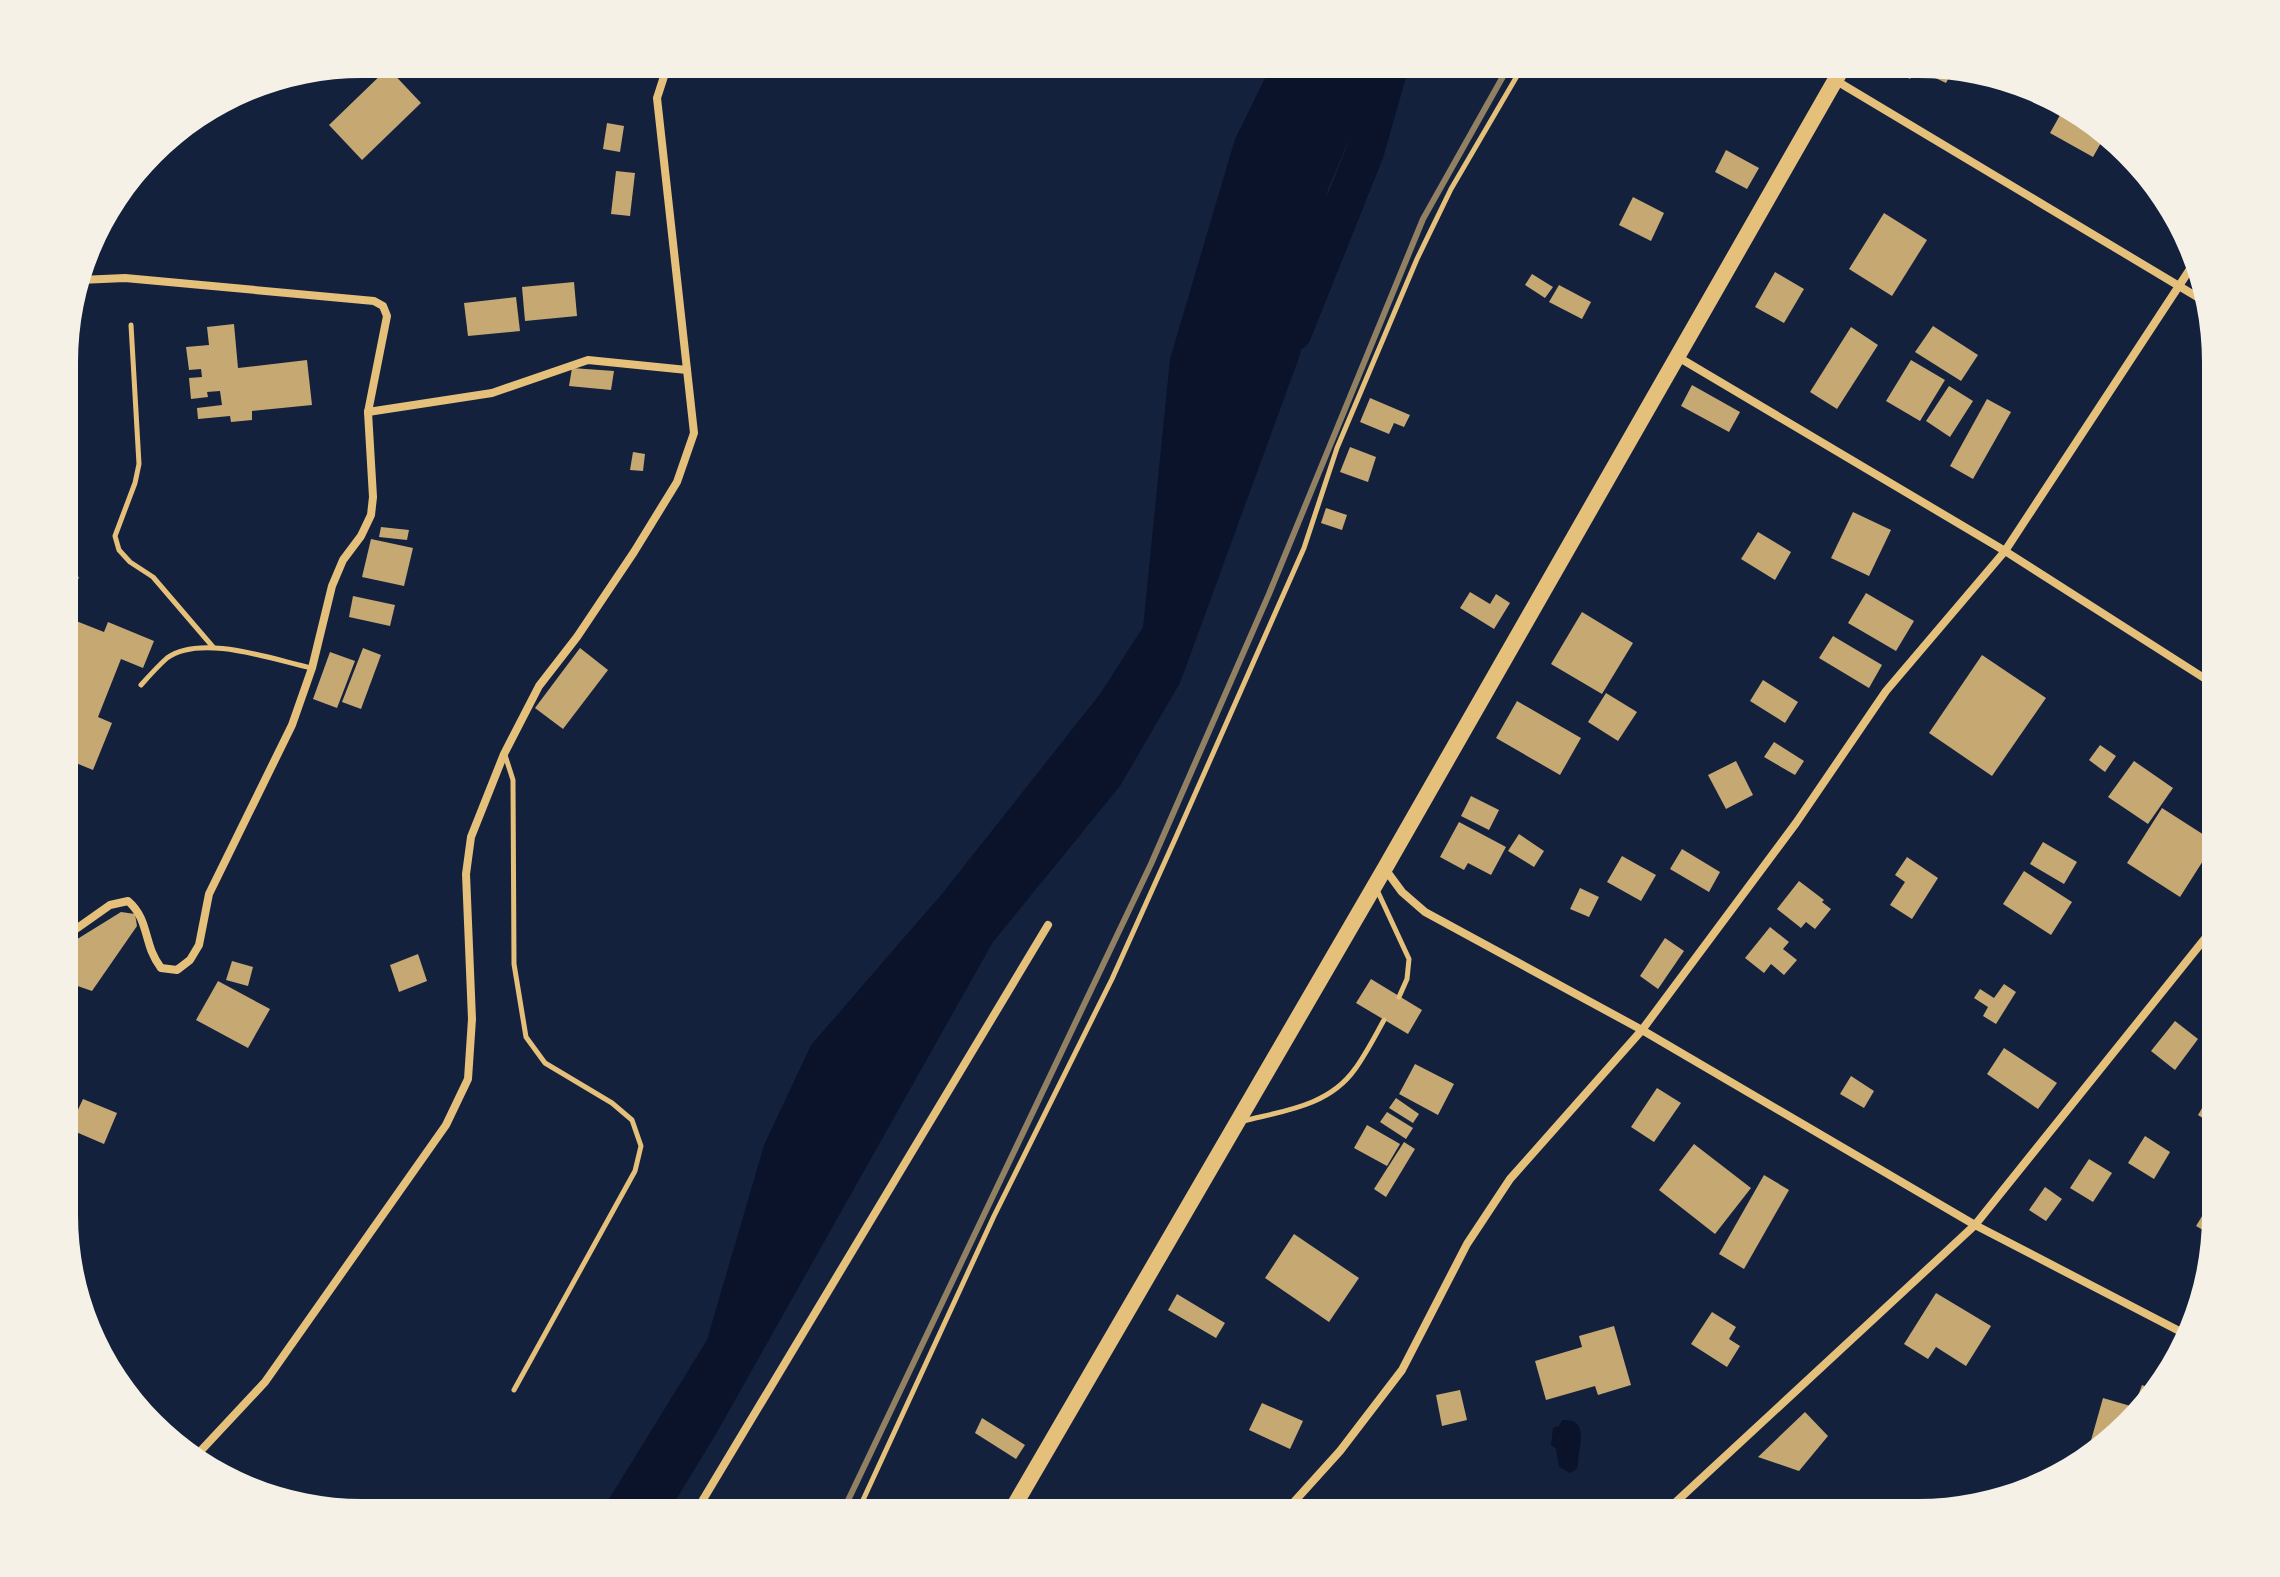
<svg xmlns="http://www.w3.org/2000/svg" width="2280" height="1577" font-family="Arial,sans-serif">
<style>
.water{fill:#0b132b}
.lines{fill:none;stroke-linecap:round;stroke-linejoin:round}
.river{stroke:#0b132b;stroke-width:38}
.building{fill:#c6a872}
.service{stroke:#e5c07b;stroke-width:5}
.minor{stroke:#e5c07b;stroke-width:8}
.trunk{stroke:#e5c07b;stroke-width:16}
.rail{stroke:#918062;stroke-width:6}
</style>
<rect width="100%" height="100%" fill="#14213d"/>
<!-- water -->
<g class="water">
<polygon points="1272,64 1405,64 1353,130 1328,189 1300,355 1180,683 1120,786 993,942 716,1434 668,1513 601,1512 707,1340 764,1145 811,1045 941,895 1100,694 1143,627 1170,359 1235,139"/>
<path d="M 1562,1420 C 1583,1419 1582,1432 1580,1448 C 1578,1456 1579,1462 1577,1469 L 1570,1473 L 1559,1467 L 1556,1449 L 1551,1445 L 1553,1428 L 1559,1426 Z"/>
</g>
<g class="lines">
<!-- river -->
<polyline class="river" points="1293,332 1365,152 1390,64"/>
</g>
<!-- building -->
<g class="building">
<polygon points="1891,65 1918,65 1910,79 1890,68"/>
<polygon points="1929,65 1954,68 1946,83 1925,73"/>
<polygon points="388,68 421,103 362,160 329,125"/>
<polygon points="2064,108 2101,128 2106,134 2093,157 2050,133"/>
<polygon points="607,123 624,126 620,152 603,149"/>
<polygon points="1726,150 1759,168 1747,189 1715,172"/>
<polygon points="616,171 635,173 630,216 611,214"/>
<polygon points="1633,197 1664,213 1651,241 1619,225"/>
<polygon points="1884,213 1927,240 1892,296 1849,269"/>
<polygon points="1775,272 1804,289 1784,323 1755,307"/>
<polygon points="1532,274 1553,287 1545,298 1525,285"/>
<polygon points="574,282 577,316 525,321 522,287"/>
<polygon points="1559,285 1591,302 1582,319 1549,302"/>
<polygon points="516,297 520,331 468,336 464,303"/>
<polygon points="234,324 238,368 307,360 312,405 252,411 252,420 231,422 230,416 198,419 197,408 222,405 220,391 207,392 208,397 191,399 189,378 202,377 201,369 189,370 186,347 209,345 207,327"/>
<polygon points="1933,326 1978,355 1961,381 1915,352"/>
<polygon points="1851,327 1878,345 1837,409 1810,392"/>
<polygon points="1911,360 1945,380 1920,421 1886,401"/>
<polygon points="572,368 614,371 611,390 569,386"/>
<polygon points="1692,385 1740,412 1729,432 1681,406"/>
<polygon points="1949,386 1973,401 1950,437 1926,421"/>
<polygon points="1370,398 1410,415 1404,427 1394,423 1389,434 1360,422"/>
<polygon points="1987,399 2011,412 1973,479 1950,466"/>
<polygon points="1350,447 1376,457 1368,482 1340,472"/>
<polygon points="633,452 645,454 643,471 630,470"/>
<polygon points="1326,508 1347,515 1342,530 1321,523"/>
<polygon points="1853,512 1891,530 1869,576 1831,558"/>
<polygon points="381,527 409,530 407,540 379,537"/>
<polygon points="1758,532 1791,552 1775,580 1741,559"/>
<polygon points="371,539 413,548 404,586 362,577"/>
<polygon points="66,572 79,577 67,609 66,609"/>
<polygon points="1470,592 1490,604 1496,594 1510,603 1494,629 1460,608"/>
<polygon points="1866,593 1914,621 1896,651 1848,623"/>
<polygon points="353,596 395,605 390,626 349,617"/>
<polygon points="1582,612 1633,643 1602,694 1551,664"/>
<polygon points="66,617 104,632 108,622 154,641 143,668 121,659 98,717 112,723 93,770 66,759"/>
<polygon points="1833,636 1882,665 1869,688 1819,658"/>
<polygon points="363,648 381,655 361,709 342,702"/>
<polygon points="580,648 608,670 563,729 535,708"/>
<polygon points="330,652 355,661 337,708 313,699"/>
<polygon points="1982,655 2046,698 1992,776 1929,733"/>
<polygon points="1763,680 1798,702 1785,723 1750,701"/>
<polygon points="1606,693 1637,712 1618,741 1588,722"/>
<polygon points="1517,701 1581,738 1560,775 1496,738"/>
<polygon points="1774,742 1804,761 1795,775 1764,757"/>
<polygon points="2100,745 2116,756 2105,772 2089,760"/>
<polygon points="1736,761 1753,795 1726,809 1708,775"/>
<polygon points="2134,761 2173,788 2148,824 2108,797"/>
<polygon points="1471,796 1499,810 1489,830 1461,816"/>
<polygon points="2162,808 2215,842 2180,897 2127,863"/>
<polygon points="1459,822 1506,847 1491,875 1468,863 1464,870 1440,857"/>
<polygon points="1519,834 1544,851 1534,867 1508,851"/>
<polygon points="2043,842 2077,862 2064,884 2030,864"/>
<polygon points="1682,849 1720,872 1709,892 1670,869"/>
<polygon points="1622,856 1656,875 1641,901 1607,882"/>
<polygon points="1907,857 1938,878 1912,919 1890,905 1905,882 1895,875"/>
<polygon points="2024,871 2072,902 2051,935 2003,904"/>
<polygon points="1799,881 1824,900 1822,902 1831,909 1815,929 1806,922 1801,928 1777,909"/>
<polygon points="1580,888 1599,897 1589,917 1570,909"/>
<polygon points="121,912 135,914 137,926 92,991 66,982 66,946"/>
<polygon points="1770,927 1789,942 1783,949 1797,960 1784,975 1771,964 1764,973 1745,958"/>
<polygon points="1665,938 1684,951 1658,989 1640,976"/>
<polygon points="418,954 427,981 399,992 390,965"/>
<polygon points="232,961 253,967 248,986 226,980"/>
<polygon points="1371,979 1422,1010 1408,1034 1356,1003"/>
<polygon points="218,981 270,1009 248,1048 196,1020"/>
<polygon points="2004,984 2016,992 1996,1024 1983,1016 1988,1007 1974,998 1980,989 1994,998"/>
<polygon points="2175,1021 2198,1039 2175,1070 2151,1051"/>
<polygon points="2004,1048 2057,1083 2038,1109 1987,1074"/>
<polygon points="1415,1064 1454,1084 1438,1115 1399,1094"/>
<polygon points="1851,1076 1874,1091 1864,1108 1840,1094"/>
<polygon points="2215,1086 2215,1126 2198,1115"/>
<polygon points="1657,1088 1681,1103 1654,1142 1631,1127"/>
<polygon points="1396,1098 1419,1114 1413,1123 1389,1108"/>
<polygon points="83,1099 117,1113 104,1144 69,1129"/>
<polygon points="1387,1112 1413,1128 1406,1139 1380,1122"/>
<polygon points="1367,1125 1400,1144 1387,1166 1354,1148"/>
<polygon points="2145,1136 2170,1152 2154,1179 2128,1163"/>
<polygon points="1404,1142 1415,1149 1386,1197 1374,1189"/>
<polygon points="1694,1144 1751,1188 1715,1234 1659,1190"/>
<polygon points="2089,1159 2112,1173 2093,1202 2070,1188"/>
<polygon points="1764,1175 1789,1190 1744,1269 1719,1254"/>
<polygon points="2045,1187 2062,1199 2046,1221 2029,1210"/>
<polygon points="2215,1195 2215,1237 2196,1226"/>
<polygon points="1294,1234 1359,1278 1329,1322 1265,1278"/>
<polygon points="1936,1293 1991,1326 1966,1366 1936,1347 1928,1359 1904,1344"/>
<polygon points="1177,1294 1225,1323 1216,1338 1168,1310"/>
<polygon points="1712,1312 1736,1327 1729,1339 1740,1346 1727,1367 1691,1344"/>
<polygon points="1614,1326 1631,1385 1598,1395 1595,1386 1546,1400 1535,1361 1582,1347 1579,1336"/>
<polygon points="2142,1385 2157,1391 2155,1396 2088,1451 2103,1398 2134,1407"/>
<polygon points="1460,1390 1467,1420 1442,1426 1436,1395"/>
<polygon points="1262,1403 1303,1421 1290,1449 1249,1430"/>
<polygon points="1805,1412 1828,1436 1799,1471 1758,1457"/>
<polygon points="982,1418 1025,1445 1016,1459 975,1433"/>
<polygon points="1343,1499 1354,1513 1326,1513"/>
</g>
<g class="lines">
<!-- service -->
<g class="service">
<polyline points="131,325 139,464 135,483 115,536 119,550 130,562 153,577 213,647"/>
<path d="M 141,685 C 149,676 158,666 167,658 C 201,633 274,660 312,668"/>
<polyline points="505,755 513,780 514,964 526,1037 545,1063 612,1103 632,1120 641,1146 635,1171 514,1390"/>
<polyline points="1377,890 1409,959 1407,979 1399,997"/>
<path d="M 1243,1121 C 1283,1111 1329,1106 1355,1069 C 1366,1054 1375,1036 1384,1020"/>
<polyline points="857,1513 994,1216 1112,979 1176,837 1304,548 1337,448 1417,259 1451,189 1524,64"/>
</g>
<!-- minor -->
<g class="minor">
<polyline points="1835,80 2204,301"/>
<polyline points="1678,357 2005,551 2215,685"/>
<polyline points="368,412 492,393 588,360 687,370"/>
<polyline points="1385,869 1402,892 1425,912 1642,1030 1975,1225 2187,1335"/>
<path d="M 66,936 L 110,905 L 128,901 C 150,920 143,945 161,968 L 177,970 L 190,960 L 199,945 L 209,894 L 292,725 L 312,668 L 332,586 L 343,560 L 361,536 L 371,515 L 373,497 L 368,412 L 387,316 L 383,306 L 374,301 L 125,278 L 80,280"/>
<polyline points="194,1458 265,1382 446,1125 468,1079 472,1019 466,874 471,837 504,754 539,686 577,637 634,552 677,482 694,433 657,98 668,64"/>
<polyline points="695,1513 1048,925"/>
<polyline points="1284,1513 1340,1451 1402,1370 1467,1244 1510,1179 1642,1030 1796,823 1886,691 2005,551 2194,263"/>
<polyline points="1664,1513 1975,1225 2215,926"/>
</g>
<!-- trunk -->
<polyline class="trunk" points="1010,1513 1385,868 1844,65"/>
<!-- rail -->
<polyline class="rail" points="842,1513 1151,864 1269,594 1423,219 1510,64"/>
</g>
<!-- crop -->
<path d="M0 0H2280V1577H0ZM362 78H1918A284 284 0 0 1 2202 362V1215A284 284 0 0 1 1918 1499H362A284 284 0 0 1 78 1215V362A284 284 0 0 1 362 78Z" fill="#f6f1e7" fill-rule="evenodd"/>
</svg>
